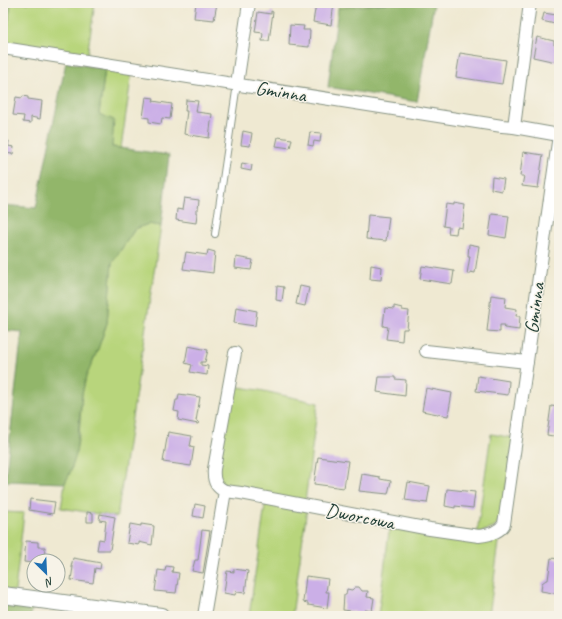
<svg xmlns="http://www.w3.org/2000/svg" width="562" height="619" font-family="Caveat,sans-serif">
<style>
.green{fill:#b8d57b;stroke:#6c8958}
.forest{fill:#92b66b;stroke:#587a50}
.building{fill:#cbafe7}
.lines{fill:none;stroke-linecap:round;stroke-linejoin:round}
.lane-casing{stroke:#879383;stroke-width:8}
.street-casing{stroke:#879383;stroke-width:14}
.secondary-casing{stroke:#879383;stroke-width:18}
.lane{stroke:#fff;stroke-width:6}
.street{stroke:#fff;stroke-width:12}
.secondary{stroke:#fff;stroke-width:16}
.labels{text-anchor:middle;stroke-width:3;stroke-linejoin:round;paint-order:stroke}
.street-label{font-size:20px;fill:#1f3d34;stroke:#f7f3e8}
</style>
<rect width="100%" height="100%" fill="#f7f3e8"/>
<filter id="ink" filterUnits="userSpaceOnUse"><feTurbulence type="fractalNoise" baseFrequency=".025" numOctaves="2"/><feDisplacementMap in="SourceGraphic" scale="8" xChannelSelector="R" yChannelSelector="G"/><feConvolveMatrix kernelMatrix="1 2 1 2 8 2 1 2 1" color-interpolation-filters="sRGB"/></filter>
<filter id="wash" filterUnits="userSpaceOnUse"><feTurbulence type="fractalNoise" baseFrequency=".012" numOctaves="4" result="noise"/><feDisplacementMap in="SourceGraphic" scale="16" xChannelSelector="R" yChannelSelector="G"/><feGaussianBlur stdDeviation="0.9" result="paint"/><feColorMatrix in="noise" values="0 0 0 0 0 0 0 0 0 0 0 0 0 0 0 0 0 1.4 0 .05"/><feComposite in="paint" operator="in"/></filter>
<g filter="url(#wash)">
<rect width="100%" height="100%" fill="#efe9d2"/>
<!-- green -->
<g class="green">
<polygon points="11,3 95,3 87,56 5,46"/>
<polygon points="339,3 388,3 338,8"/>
<polygon points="105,69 132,72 121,148 112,147 99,115"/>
<polygon points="148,224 161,226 117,517 61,508 65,483 73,464 79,436 82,394 86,377 98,349 107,323 112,263 135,229"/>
<polygon points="232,386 259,390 318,403 305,502 235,489 220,482 217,469"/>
<polygon points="491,434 514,438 501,518 494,528 477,533"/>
<polygon points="266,499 307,508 292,616 249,616"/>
<polygon points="3,512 24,513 15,591 3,590"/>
<polygon points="390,524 500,535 489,616 378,616"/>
</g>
<!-- forest -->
<g class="forest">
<polygon points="3,3 11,3 5,46 3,45"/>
<polygon points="388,3 434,3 417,102 328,87 338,8"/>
<polygon points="66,62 105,69 99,114 114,120 112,147 169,155 161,226 148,224 135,229 112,263 107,323 98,349 86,377 82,394 76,455 70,473 65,483 5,481 22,332 3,330 3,205 36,208"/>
<polygon points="3,599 33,603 31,616 3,616"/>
</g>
<g id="blocks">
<!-- building -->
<g class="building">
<polygon points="138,3 159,3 158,6 138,4"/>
<polygon points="196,3 217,3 214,20 194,18"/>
<polygon points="319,3 334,3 331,25 313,22 316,4 319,5"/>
<polygon points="271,11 273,12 269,41 262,41 263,33 255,32 258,12 271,14"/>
<polygon points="556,12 559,13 559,25 542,21 544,13 556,15"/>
<polygon points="290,25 304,26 303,30 310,30 309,47 289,45"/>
<polygon points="537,37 554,41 554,45 559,46 556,62 533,57"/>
<polygon points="460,53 506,60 502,84 456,77"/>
<polygon points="23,96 28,97 28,99 42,101 40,119 31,117 31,123 23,122 24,116 13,115 16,97 22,98"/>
<polygon points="146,97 154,98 153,101 172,104 170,119 162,118 161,124 149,122 149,118 143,117"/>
<polygon points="186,100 198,101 196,112 212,114 209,138 184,134 187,111 185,111"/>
<polygon points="243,131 252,133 250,146 241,145"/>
<polygon points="310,132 321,133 320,142 314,141 313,146 308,145"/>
<polygon points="278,137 292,139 290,148 276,146"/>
<polygon points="3,140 9,141 8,146 14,147 13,154 3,153"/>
<polygon points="523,152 543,155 538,188 522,186 524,176 520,176"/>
<polygon points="242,163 252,165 251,171 241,169"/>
<polygon points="492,177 504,179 502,191 491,189"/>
<polygon points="184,198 199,200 198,210 196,210 196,213 197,213 196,223 176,220 177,209 182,210"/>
<polygon points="454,203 465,205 462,228 457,227 456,234 448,233 449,227 443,226 446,204 454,205"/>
<polygon points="492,214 509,216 506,238 489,235"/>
<polygon points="368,215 389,217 386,241 366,239"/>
<polygon points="469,244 479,246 475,273 470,272 470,274 467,274 470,256 468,256"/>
<polygon points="208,250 215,252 213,273 183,269 186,252 207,255"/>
<polygon points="236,257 253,260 251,270 235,268"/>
<polygon points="371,265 382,267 381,280 370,279"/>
<polygon points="422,266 454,271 452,284 420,279"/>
<polygon points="277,286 284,287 282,301 276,300"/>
<polygon points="300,286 309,288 305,306 296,304"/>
<polygon points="491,295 506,297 505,307 517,309 516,316 520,316 519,330 504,328 505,325 500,325 500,332 487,331"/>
<polygon points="394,306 402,308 402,310 409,311 407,329 403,329 402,341 386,339 388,327 383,326 385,308 394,309"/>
<polygon points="236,307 257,311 255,326 234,323"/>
<polygon points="188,346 208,350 205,362 201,362 201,365 208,366 207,375 190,372 192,365 185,363"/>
<polygon points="478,376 509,381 508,395 476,391"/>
<polygon points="379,377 395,377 395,379 406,380 405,396 377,392"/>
<polygon points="426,388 452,393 448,416 422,411"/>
<polygon points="179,394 200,397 196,421 199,422 198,424 178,420 179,412 174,411 176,400 178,400"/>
<polygon points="551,406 559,407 559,437 547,435"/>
<polygon points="168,432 192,436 190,446 194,447 191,466 163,462"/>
<polygon points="318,457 348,461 344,488 314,484"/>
<polygon points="362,474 380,477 380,479 391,481 388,494 359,491"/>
<polygon points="408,482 430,486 427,503 405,500"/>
<polygon points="447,489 475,492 473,508 455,506 455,508 445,506"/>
<polygon points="30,499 55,502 53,514 29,510"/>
<polygon points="195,504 205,506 203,518 193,516"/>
<polygon points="87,512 93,513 93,522 87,522"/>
<polygon points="100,514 115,517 110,550 97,550 99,539 104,540 106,521 99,520"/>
<polygon points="130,524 141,526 141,524 154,526 152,545 139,542 139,545 127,543"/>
<polygon points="202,530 210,531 203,573 192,571 195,560 198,560"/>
<polygon points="26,541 38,542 38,547 45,547 44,561 34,561 34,563 24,562"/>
<polygon points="73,558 101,563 100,569 95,568 93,583 71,580 73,567 71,567"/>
<polygon points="551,558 559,559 559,594 541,591 542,583 546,580 548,580"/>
<polygon points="166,566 173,567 172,572 179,573 176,593 155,591 158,570 165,571"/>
<polygon points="234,569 248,571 245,593 237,592 237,591 236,591 235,595 224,593 227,571 234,572"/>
<polygon points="306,576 328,579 326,592 329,592 327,608 308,605 308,603 303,602"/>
<polygon points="355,587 359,587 362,591 368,591 367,597 374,598 372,611 365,610 365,613 343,610 344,595 346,595 347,589 352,590"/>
</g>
</g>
</g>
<g filter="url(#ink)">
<use href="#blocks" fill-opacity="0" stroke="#879383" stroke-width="1"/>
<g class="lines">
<defs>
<polyline id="lane" points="215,234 237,84"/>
<g id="street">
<polyline points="3,48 502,126 514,127 559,135"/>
<polyline points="237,84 249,3"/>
<polyline points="514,127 530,3"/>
<polyline points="426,351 527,362"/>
<path d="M 225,491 L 241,493 L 430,529 L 479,536 C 488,535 499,533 504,524 C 523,395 540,265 559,135"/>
<path d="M 204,616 L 225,491 C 215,487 213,479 214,469 L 235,353"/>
</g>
<polyline id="secondary" points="3,595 161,616"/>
</defs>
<!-- lane casing -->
<use href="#lane" class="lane-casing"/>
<!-- street casing -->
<use href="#street" class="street-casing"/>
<!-- secondary casing -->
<use href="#secondary" class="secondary-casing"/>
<!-- lane -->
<use href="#lane" class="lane"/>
<!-- street -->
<use href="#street" class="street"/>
<!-- secondary -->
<use href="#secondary" class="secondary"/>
</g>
</g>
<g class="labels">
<!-- street labels -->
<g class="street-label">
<text transform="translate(281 91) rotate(9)" y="7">Gminna</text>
<text transform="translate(534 308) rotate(-82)" y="7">Gminna</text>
<text transform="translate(360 516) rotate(11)" y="7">Dworcowa</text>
</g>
</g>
<!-- margin -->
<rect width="562" height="619" fill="none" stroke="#f7f3e8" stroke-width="16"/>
<!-- north arrow -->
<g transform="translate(46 573) rotate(156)"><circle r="19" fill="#f7f3e8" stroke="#a1aaa0"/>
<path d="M0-3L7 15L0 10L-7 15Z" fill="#1f6fb2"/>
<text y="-6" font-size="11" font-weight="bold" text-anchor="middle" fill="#1f3d34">N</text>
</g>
</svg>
